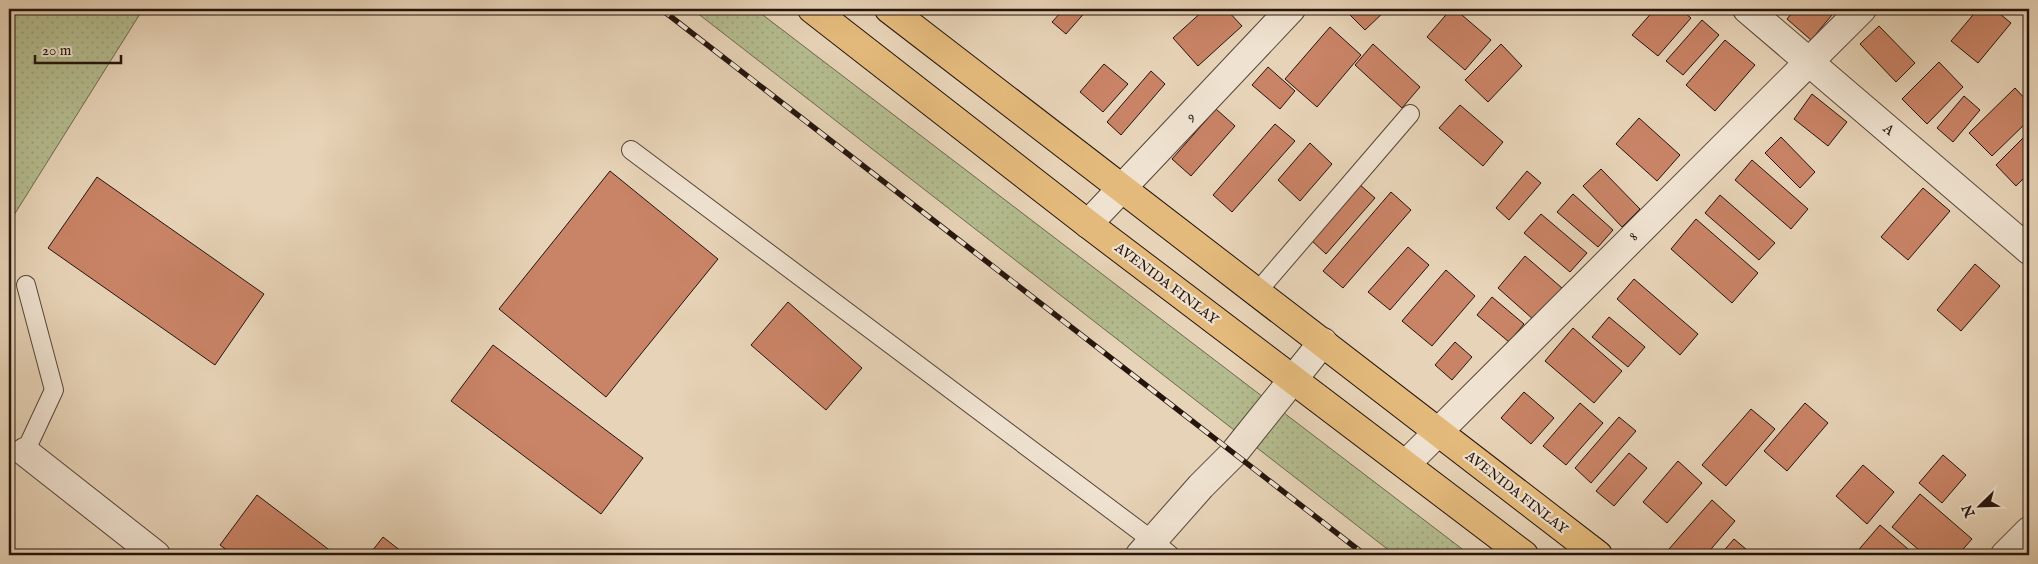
<svg xmlns="http://www.w3.org/2000/svg" width="2038" height="564" font-family="'IM FELL English',serif">
<style>
.grass{fill:url(#grass-dots);stroke:#6c684e}
.building{fill:#c98366;stroke:#25140d}
.lines{fill:none;stroke-linecap:round;stroke-linejoin:round}
.lane-casing{stroke:#564438;stroke-width:20}
.street-casing{stroke:#564438;stroke-width:30}
.highway-casing{stroke:#25140d;stroke-width:30}
.path{stroke:#25140d;stroke-width:3;stroke-dasharray:1 2.5;stroke-linecap:butt}
.lane{stroke:#efe2d0;stroke-width:18}
.street{stroke:#efe2d0;stroke-width:28}
.highway{stroke:#e4ba7c;stroke-width:28}
.rail-casing{stroke:#25140d;stroke-width:5.5}
.rail{stroke:#efe2d0;stroke-width:4;stroke-dasharray:11;stroke-linecap:butt}
.labels{text-anchor:middle;stroke-width:4.5;stroke-linejoin:round;paint-order:stroke}
.street-label{font-size:14px;fill:#25140d;stroke:#efe2d0}
</style>
<defs>
<pattern id="grass-dots" width="8" height="8" patternUnits="userSpaceOnUse" patternTransform="scale(1.25)"><rect width="8" height="8" fill="#b4bc8f"/><path d="M2 2h.1M6 6h.1" fill="none" stroke="#9ba17a" stroke-width="1.8" stroke-linecap="round"/></pattern>
</defs>
<rect width="100%" height="100%" fill="#e7d3b7"/>
<filter id="stains"><feTurbulence type="fractalNoise" baseFrequency=".004" numOctaves="4"/><feColorMatrix values="0 0 0 0 .2 0 0 0 0 .09 0 0 0 0 .02 0 0 0 .5 -.17"/></filter>
<radialGradient id="worn" r=".72"><stop offset=".6" stop-color="#630" stop-opacity="0"/><stop offset="1" stop-color="#630" stop-opacity=".3"/></radialGradient>
<!-- grass -->
<g class="grass">
<polygon points="9,9 143,9 9,223"/>
<polygon points="692,9 755,9 1470,555 1395,555"/>
</g>
<!-- building -->
<g class="building">
<polygon points="1064,9 1085,9 1087,10 1066,34 1052,22"/>
<polygon points="1205,9 1226,9 1242,26 1198,66 1173,38"/>
<polygon points="1344,9 1387,9 1365,30"/>
<polygon points="1451,9 1455,9 1491,40 1465,70 1427,37"/>
<polygon points="1655,9 1680,9 1691,18 1658,56 1632,35"/>
<polygon points="1795,9 1837,9 1811,40 1787,19"/>
<polygon points="1978,9 1994,9 2011,23 1978,63 1951,41"/>
<polygon points="1702,20 1719,35 1683,75 1666,61"/>
<polygon points="1879,26 1915,63 1896,82 1860,44"/>
<polygon points="1330,27 1361,55 1317,107 1285,79"/>
<polygon points="1725,40 1755,65 1715,111 1686,85"/>
<polygon points="1373,44 1420,87 1402,108 1355,65"/>
<polygon points="1501,44 1522,66 1488,102 1465,80"/>
<polygon points="1939,62 1963,87 1927,124 1902,99"/>
<polygon points="1104,64 1128,84 1103,112 1080,92"/>
<polygon points="1268,67 1295,91 1280,109 1252,85"/>
<polygon points="1151,71 1165,84 1121,135 1107,122"/>
<polygon points="2015,88 2029,103 2029,120 1992,156 1969,133"/>
<polygon points="1812,94 1847,122 1828,146 1794,119"/>
<polygon points="1964,96 1980,110 1953,142 1937,128"/>
<polygon points="1460,105 1503,142 1483,166 1439,128"/>
<polygon points="1216,109 1235,126 1191,176 1172,159"/>
<polygon points="1639,118 1680,155 1657,181 1616,144"/>
<polygon points="1275,124 1295,141 1232,212 1213,195"/>
<polygon points="2029,132 2029,173 2016,186 1996,165"/>
<polygon points="1781,137 1815,172 1800,188 1765,153"/>
<polygon points="1310,143 1332,164 1300,201 1278,180"/>
<polygon points="1752,160 1808,209 1791,229 1735,180"/>
<polygon points="1601,169 1640,209 1622,227 1583,186"/>
<polygon points="610,171 718,259 606,397 499,309"/>
<polygon points="1527,171 1541,183 1509,220 1496,208"/>
<polygon points="97,177 264,294 215,365 48,248"/>
<polygon points="1359,184 1375,198 1326,254 1311,240"/>
<polygon points="1923,188 1950,211 1908,260 1881,237"/>
<polygon points="1391,192 1411,210 1343,288 1323,271"/>
<polygon points="1573,194 1613,230 1598,247 1557,212"/>
<polygon points="1720,195 1775,243 1759,260 1705,213"/>
<polygon points="1541,214 1587,253 1570,272 1524,233"/>
<polygon points="1696,219 1758,273 1732,303 1671,249"/>
<polygon points="1408,247 1429,265 1390,310 1368,292"/>
<polygon points="1525,256 1562,288 1534,320 1498,288"/>
<polygon points="1975,264 2000,286 1961,331 1937,310"/>
<polygon points="1446,270 1475,296 1432,346 1402,321"/>
<polygon points="1634,279 1698,334 1680,355 1617,299"/>
<polygon points="1492,297 1524,324 1509,342 1477,315"/>
<polygon points="788,302 862,368 826,410 751,345"/>
<polygon points="1609,317 1645,347 1628,367 1592,337"/>
<polygon points="1573,328 1622,371 1594,403 1545,361"/>
<polygon points="1455,342 1472,357 1452,380 1435,365"/>
<polygon points="493,345 643,458 601,514 451,401"/>
<polygon points="1524,392 1554,418 1531,444 1501,418"/>
<polygon points="1580,403 1603,423 1566,465 1543,446"/>
<polygon points="1805,403 1828,423 1787,471 1764,451"/>
<polygon points="1751,409 1775,429 1726,486 1702,465"/>
<polygon points="1619,417 1636,431 1591,483 1575,468"/>
<polygon points="1629,453 1647,468 1614,506 1596,491"/>
<polygon points="1943,455 1966,475 1942,503 1919,483"/>
<polygon points="1678,461 1702,483 1667,523 1643,502"/>
<polygon points="1863,465 1894,492 1867,524 1836,496"/>
<polygon points="1920,494 1972,539 1958,555 1925,555 1892,527"/>
<polygon points="257,495 336,555 233,555 220,545"/>
<polygon points="1712,500 1735,521 1706,555 1676,555 1669,549"/>
<polygon points="1880,525 1915,555 1857,555 1855,554"/>
<polygon points="383,537 406,555 369,555"/>
<polygon points="1734,539 1753,555 1720,555"/>
</g>
<g class="lines">
<defs>
<g id="lane">
<polyline points="631,150 1153,541 1170,555"/>
<polyline points="1257,292 1410,114"/>
<polyline points="25,452 54,390 26,285"/>
</g>
<g id="street">
<polyline points="1747,9 2029,250"/>
<polyline points="1088,224 1291,9"/>
<polyline points="25,452 156,555"/>
<polyline points="1406,464 1862,9"/>
<polyline points="1140,555 1201,486 1234,453 1323,342"/>
<polyline points="2005,555 2029,531"/>
</g>
<g id="highway">
<polyline points="812,9 1088,224 1524,555"/>
<polyline points="889,9 1598,555"/>
</g>
</defs>
<!-- lane casing -->
<use href="#lane" class="lane-casing"/>
<!-- street casing -->
<use href="#street" class="street-casing"/>
<!-- highway casing -->
<use href="#highway" class="highway-casing"/>
<!-- path -->
<polyline class="path" points="1626,550 1633,555"/>
<!-- lane -->
<use href="#lane" class="lane"/>
<!-- street -->
<use href="#street" class="street"/>
<!-- highway -->
<use href="#highway" class="highway"/>
<defs>
<polyline id="rail" points="661,9 1365,555"/>
</defs>
<!-- rail casing -->
<use href="#rail" class="rail-casing"/>
<!-- rail -->
<use href="#rail" class="rail"/>
</g>
<g class="labels">
<!-- street labels -->
<g class="street-label">
<text transform="translate(1190 116) rotate(-47)" y="5">9</text>
<text transform="translate(1889 129) rotate(41)" y="5">A</text>
<text transform="translate(1633 236) rotate(-45)" y="5">8</text>
<text transform="translate(1167 283) rotate(37)" y="5">AVENIDA FINLAY</text>
<text transform="translate(1517 492) rotate(38)" y="5">AVENIDA FINLAY</text>
</g>
</g>
<!-- margin -->
<rect width="2038" height="564" fill="none" stroke="#e7d3b7" stroke-width="30"/>
<rect x="10" y="10" width="2018" height="544" fill="none" stroke="#25140d" stroke-width="2.5"/>
<rect x="15" y="15" width="2008" height="534" fill="none" stroke="#25140d"/>
<!-- north arrow -->
<g transform="translate(1980 506) rotate(247)" stroke="#efe2d0" stroke-width="4" paint-order="stroke">
<path d="M0-4L9 19L0 12L-9 19Z" fill="#25140d"/>
<text y="-8" font-size="14" font-weight="bold" text-anchor="middle" fill="#25140d">N</text>
</g>
<!-- scale -->
<path d="M35 55v8h86v-8" fill="none" stroke="#25140d" stroke-width="2.5"/>
<text x="42" y="55" font-size="15" fill="#25140d" stroke="#efe2d0" stroke-width="4" paint-order="stroke">20 m</text>
<rect width="100%" height="100%" filter="url(#stains)"/>
<rect width="100%" height="100%" fill="url(#worn)"/>
</svg>
